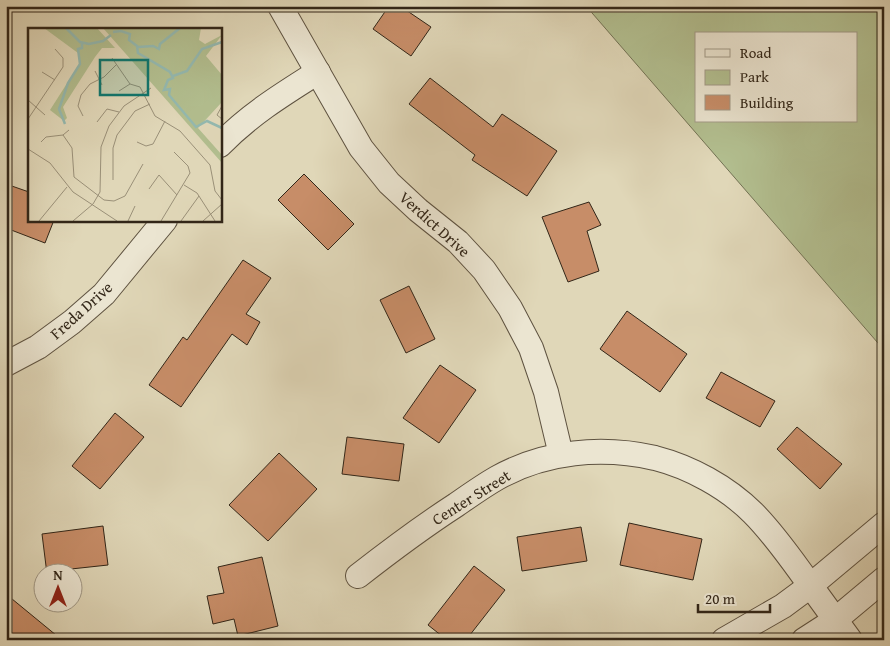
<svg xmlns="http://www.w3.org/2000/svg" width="890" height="646" font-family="'Gentium Book Plus',serif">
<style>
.green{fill:#b2be8f;stroke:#727254;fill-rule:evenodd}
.building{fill:#c78d68;stroke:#322618}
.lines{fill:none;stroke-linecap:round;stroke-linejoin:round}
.minor-casing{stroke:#5e5240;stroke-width:26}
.minor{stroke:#ebe5d1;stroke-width:24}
.labels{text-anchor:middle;stroke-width:4;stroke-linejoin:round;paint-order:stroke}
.street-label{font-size:16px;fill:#322618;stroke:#ebe5d1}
.inset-river{fill:none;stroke:#94b9b0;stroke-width:2.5}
.inset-road{fill:none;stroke:#9a9078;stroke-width:1}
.view{fill:#0f766e;fill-opacity:0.15;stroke:#0f766e;stroke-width:2.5}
.inset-edge{fill:none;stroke:#322618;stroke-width:2.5}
</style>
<rect width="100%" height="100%" fill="#e0d7b8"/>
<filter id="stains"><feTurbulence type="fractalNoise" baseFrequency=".004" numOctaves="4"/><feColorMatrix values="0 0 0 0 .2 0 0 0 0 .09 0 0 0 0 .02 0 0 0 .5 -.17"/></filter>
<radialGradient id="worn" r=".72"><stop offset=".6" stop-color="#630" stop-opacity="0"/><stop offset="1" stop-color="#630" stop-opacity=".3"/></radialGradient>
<!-- green -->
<path class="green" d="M 586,6 L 884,6 L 884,350 ZM 696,34 L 856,34 L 856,121 L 696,121 Z"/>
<!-- building -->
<g class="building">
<polygon points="389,6 400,6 431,27 411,56 373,29"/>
<polygon points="430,78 493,127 502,114 557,151 527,196 472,160 475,155 409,104"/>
<polygon points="304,174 354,224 328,250 278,200"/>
<polygon points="6,184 29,192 29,220 54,220 45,243 6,228"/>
<polygon points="589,202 601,225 587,231 599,271 568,282 542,217"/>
<polygon points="243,260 271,278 246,314 260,322 247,345 232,334 181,407 149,385 183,337 187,340"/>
<polygon points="409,286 435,339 406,353 380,300"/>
<polygon points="627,311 687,354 660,392 600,349"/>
<polygon points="440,365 476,390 439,443 403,418"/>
<polygon points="721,372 775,401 760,427 706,398"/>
<polygon points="115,413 144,437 100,489 72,466"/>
<polygon points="797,427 842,464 820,489 777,449"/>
<polygon points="347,437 404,444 399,481 342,474"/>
<polygon points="279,453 317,489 268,541 229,505"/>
<polygon points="629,523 702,539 693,580 620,565"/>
<polygon points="103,526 108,565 71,569 71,574 47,574 42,534"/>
<polygon points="581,527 587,561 522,571 517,537"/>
<polygon points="262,557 278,626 238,636 234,619 213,624 207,596 224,593 218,567"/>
<polygon points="474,566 505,590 466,640 447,640 428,625"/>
<polygon points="6,594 62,640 6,640"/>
</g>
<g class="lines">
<defs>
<g id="minor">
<polyline points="280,6 361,148 389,183 418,210 458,242 484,270 510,308 531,348 546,392 561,455"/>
<path d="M 220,145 C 249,115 283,94 318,72"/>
<polyline points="6,364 38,347 72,322 104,294 165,220"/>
<path d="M 358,576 C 390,551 422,527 456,505 C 469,496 483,486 497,478 C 545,451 602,446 655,458 C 690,467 727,487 753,513 C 773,533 789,556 805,578 C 820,599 835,619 850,640"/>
<polyline points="724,640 783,606 810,586 884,524"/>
<polyline points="804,640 835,620 884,579"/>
</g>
</defs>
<!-- minor casing -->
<use href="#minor" class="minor-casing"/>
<!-- minor -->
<use href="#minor" class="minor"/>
</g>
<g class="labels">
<!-- street labels -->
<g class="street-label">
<text transform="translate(435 224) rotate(42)" y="6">Verdict Drive</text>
<text transform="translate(81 310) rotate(-42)" y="6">Freda Drive</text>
<text transform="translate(471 497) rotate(-32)" y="6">Center Street</text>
</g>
</g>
<!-- overview -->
<g transform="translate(28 28)">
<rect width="194" height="194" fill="#e0d7b8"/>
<path d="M 16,0 L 69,0 L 87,20 L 74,20 L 67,29 L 35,79 L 39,90 L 36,93 L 22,82 L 52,35 L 50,25 ZM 75,0 L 173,0 L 171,12 L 177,16 L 194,7 L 178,28 L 194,47 L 194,74 L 170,100 L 194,127 L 194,135 Z" fill="#b2be8f"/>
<path class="inset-river" d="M 38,0 L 52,14 L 61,16 L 75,13 L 83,7M 85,4 L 93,3 L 102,6 L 101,12 L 109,18 L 110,25 L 142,44 L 145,50 L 140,52 L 136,62 L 142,61 L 141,67 L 168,99 L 179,93 L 194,100M 110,19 L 125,18 L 131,21 L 132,16 L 152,0M 145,48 L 159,43 L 174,21 L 194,14M 37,96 L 31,81 L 40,55 L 52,36 L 50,21 L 54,20 L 54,15"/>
<path class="inset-road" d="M 84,30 L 102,56M 67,43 L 74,57M 14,44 L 27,52M 91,63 L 102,56 L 112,59 L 127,88 L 152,103 L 182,137 L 187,163 L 194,172M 0,72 L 17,87M 194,78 L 189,87 L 194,91M 55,88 L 50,78 L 53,67 L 62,56 L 76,49 L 89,36M 0,91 L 35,39 L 35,30 L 27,21M 69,94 L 79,81 L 91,84M 35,107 L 44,120 L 46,149 L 76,172 L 86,173 L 97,168 L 115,136M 13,114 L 18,109 L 35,107 L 41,102M 109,114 L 118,118 L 125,116 L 137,93M 0,121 L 22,135 L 45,164 L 89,193M 85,152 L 85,120 L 89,107 L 107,83 L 122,76M 156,157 L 169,165 L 187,193M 121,161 L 131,147 L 149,167M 11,193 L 39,159M 45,193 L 65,176 L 72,164 L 73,119 L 81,98 L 96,78 L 123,60M 100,193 L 107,178M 133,193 L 162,145 L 160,138 L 146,124M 153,193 L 171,168M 175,193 L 194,176"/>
<path class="view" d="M 72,32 L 120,32 L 120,67 L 72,67 Z"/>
<rect width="194" height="194" class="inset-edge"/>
</g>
<!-- margin -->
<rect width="890" height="646" fill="none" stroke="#e0d7b8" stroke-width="25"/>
<rect x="8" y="8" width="875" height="631" fill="none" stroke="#322618" stroke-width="2.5"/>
<rect x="12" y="12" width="865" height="621" fill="none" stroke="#322618"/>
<!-- legend -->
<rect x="695" y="32" width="162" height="90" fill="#ebe5d1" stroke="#a19987"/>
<rect x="705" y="49" width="25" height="8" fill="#ebe5d1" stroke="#a19987"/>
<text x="740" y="58" font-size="15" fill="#322618">Road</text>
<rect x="705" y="70" width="25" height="15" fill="#b2be8f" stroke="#a19987"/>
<text x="740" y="82" font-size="15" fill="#322618">Park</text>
<rect x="705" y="95" width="25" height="15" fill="#c78d68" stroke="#a19987"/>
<text x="740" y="108" font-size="15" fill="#322618">Building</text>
<!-- north arrow -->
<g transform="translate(58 588)"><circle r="24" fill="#ebe5d1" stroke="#a19987"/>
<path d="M0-4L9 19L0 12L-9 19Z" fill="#8f2418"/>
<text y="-8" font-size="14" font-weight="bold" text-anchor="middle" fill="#322618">N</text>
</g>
<!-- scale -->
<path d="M698 604v8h72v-8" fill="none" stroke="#322618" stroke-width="2.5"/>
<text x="705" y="604" font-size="15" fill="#322618" stroke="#ebe5d1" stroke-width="4" paint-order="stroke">20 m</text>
<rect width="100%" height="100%" filter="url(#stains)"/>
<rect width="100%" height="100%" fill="url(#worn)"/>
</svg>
